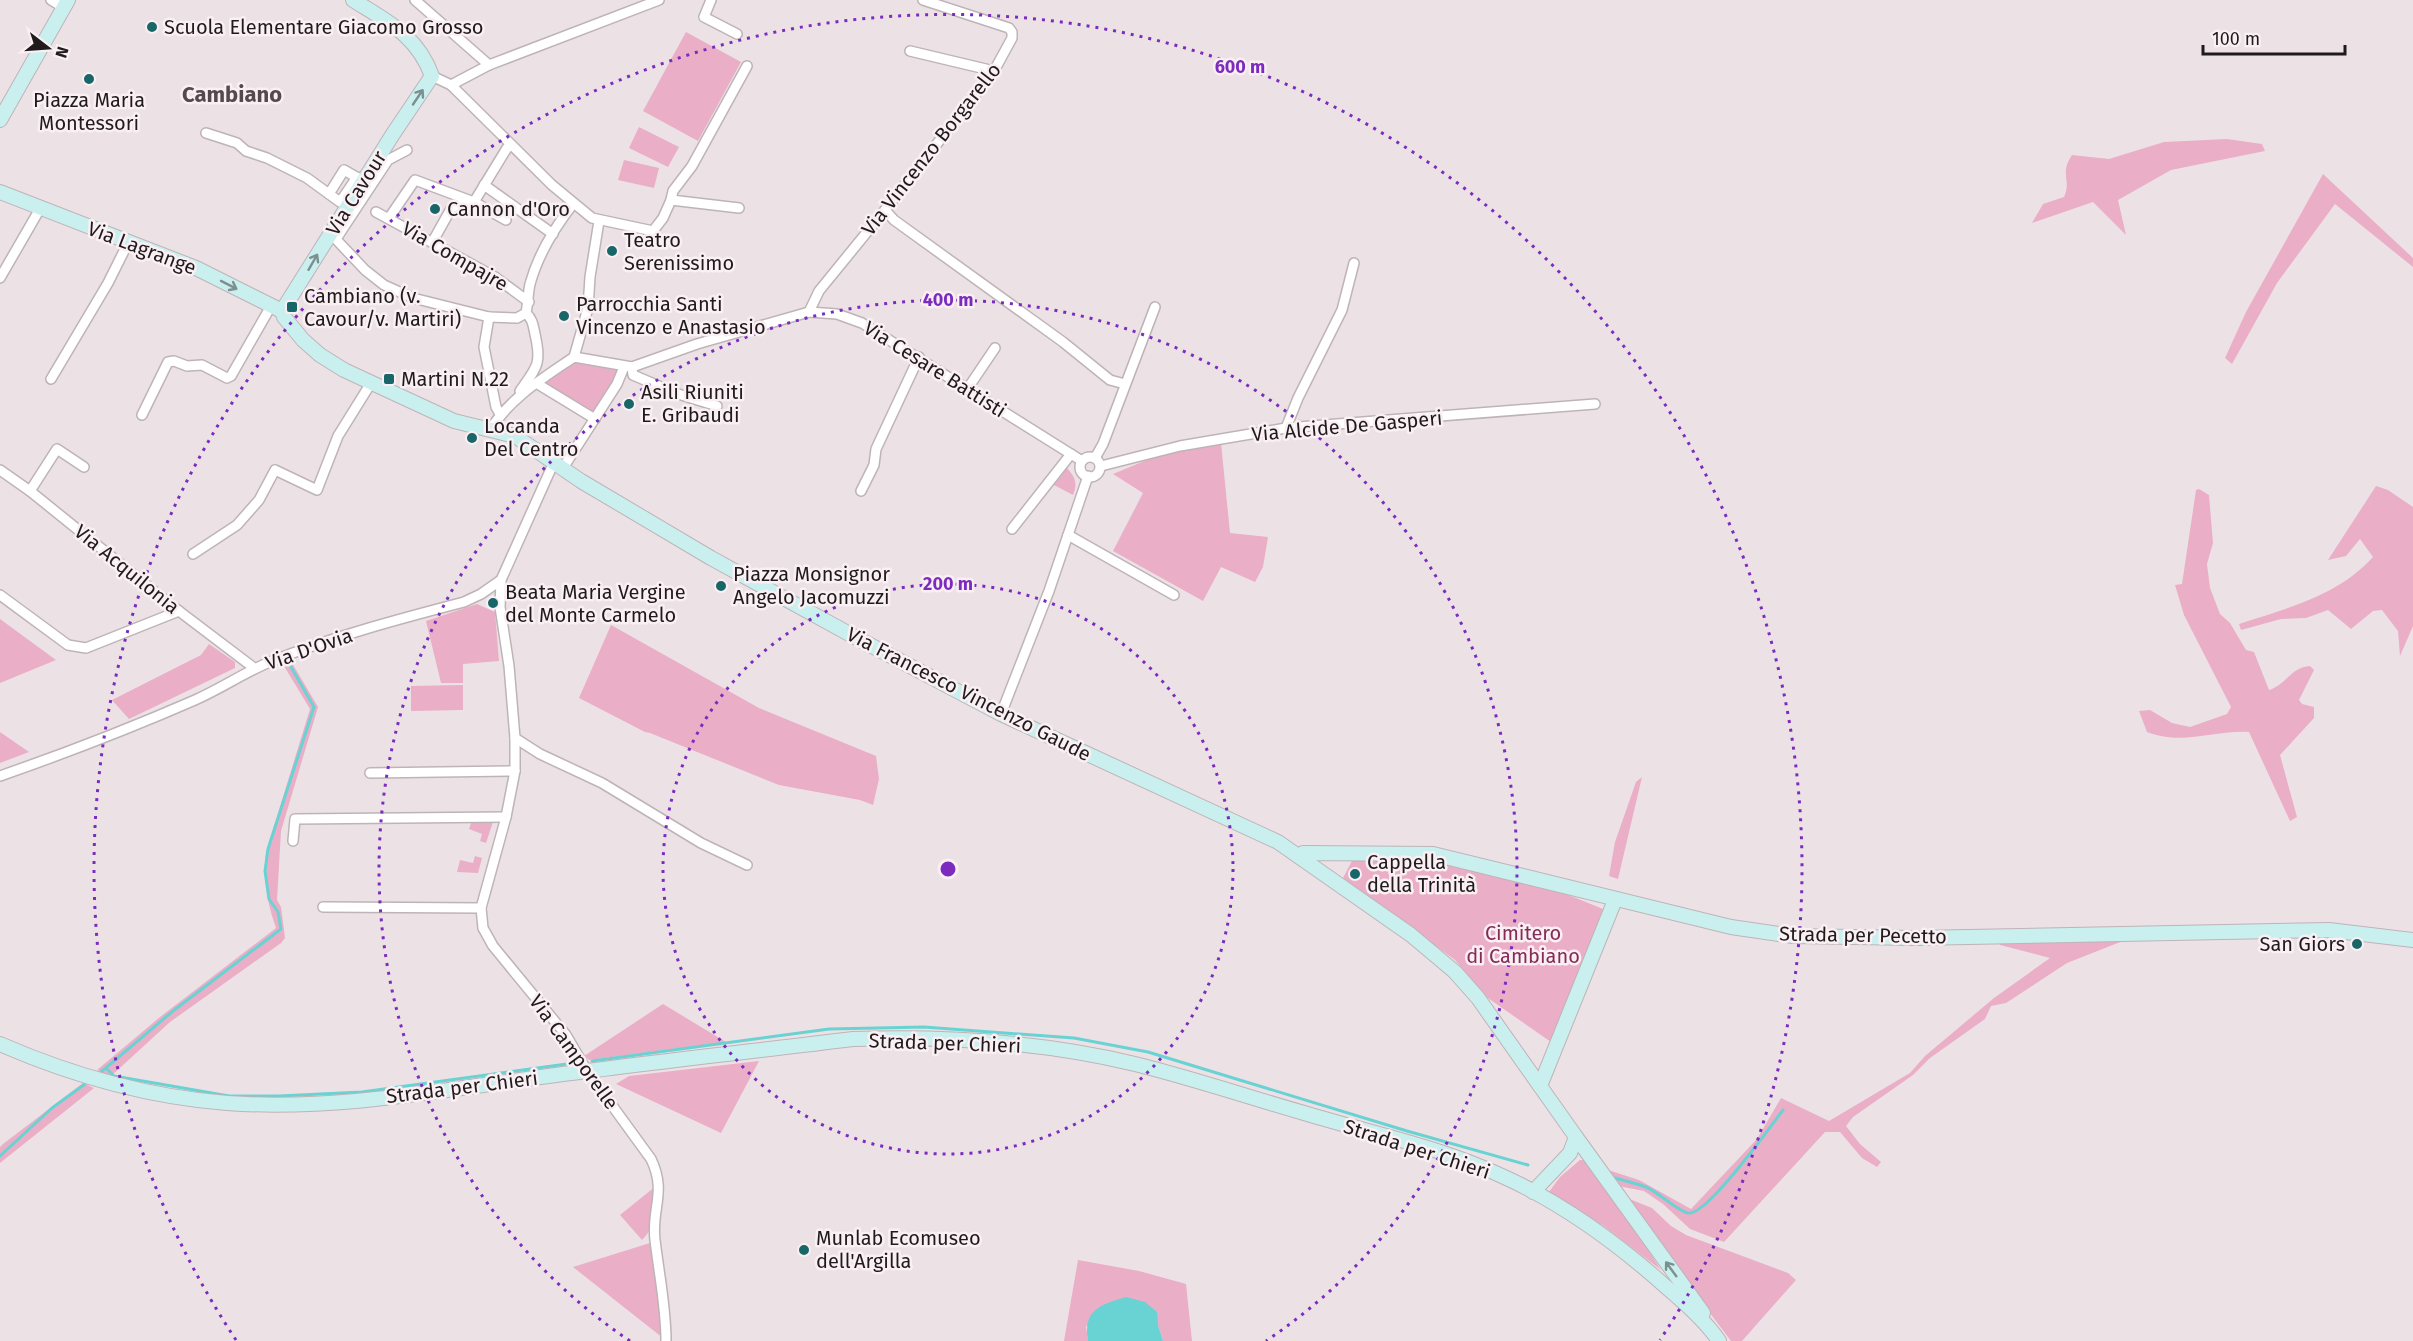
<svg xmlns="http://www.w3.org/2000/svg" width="2413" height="1341" font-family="'Fira Sans',sans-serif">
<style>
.green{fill:#eaaec6}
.water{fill:#69d3d3}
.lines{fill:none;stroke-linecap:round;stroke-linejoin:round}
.stream{stroke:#69d3d3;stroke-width:3}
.street-casing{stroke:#beb4b8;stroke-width:12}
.secondary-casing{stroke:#beb4b8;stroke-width:16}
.street{stroke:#fff;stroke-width:9}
.secondary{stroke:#caefef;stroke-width:14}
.oneway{stroke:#7d9090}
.ring{fill:none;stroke:#7b2cbf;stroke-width:3;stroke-dasharray:3 6}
.poi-dot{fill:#186667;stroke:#faeff3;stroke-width:2}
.labels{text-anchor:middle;stroke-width:5;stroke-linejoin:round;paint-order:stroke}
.poi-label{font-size:20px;fill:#1f1b1c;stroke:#faeff3;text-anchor:start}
.street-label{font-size:20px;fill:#1f1b1c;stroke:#faeff3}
.park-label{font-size:20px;fill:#832c57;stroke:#faeff3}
.quarter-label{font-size:22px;font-weight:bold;fill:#534a4d;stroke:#faeff3}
.centre{fill:#7b2cbf;stroke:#faeff3;stroke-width:3}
.ring-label{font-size:18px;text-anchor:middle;font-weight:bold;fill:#7b2cbf;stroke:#faeff3;stroke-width:5;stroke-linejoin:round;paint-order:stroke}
</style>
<rect width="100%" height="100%" fill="#ece2e6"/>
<!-- green -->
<g class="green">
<polygon points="686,32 741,62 698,141 643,111"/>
<polygon points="639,127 679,147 668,167 629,148"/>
<path d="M 2227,139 L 2262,144 L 2265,151 L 2171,170 L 2118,200 L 2126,235 L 2093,202 L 2032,223 L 2043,204 L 2064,197 C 2072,180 2059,174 2072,155 L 2109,159 L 2164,142 Z"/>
<polygon points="624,160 659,168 654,188 618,180"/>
<polygon points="2323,174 2413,258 2413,267 2335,204 2277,283 2232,364 2225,358 2246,312"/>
<polygon points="574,360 620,371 595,417 540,385"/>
<polygon points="1221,443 1230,533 1268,537 1263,567 1255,582 1221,567 1203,601 1113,551 1143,493 1113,474 1154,457"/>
<path d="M 1067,468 C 1075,477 1078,483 1073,495 L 1054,485 Z"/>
<path d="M 2376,486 L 2388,490 L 2413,507 L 2413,626 L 2400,656 L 2398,631 L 2382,610 L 2373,611 L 2351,629 L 2328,610 L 2306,618 L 2281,619 L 2241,630 L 2239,624 C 2287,608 2338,596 2373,557 L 2360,539 L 2346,556 L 2328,560 Z"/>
<path d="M 2199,489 L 2209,495 L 2213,543 L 2207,564 L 2210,588 L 2220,614 L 2230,623 L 2246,650 L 2254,652 L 2269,690 C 2287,684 2291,667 2310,666 L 2314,670 L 2299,700 L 2302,704 L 2314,707 L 2314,718 L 2280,755 L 2297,817 L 2290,821 L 2249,732 C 2212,730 2184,746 2147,732 L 2139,711 L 2150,710 L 2172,723 L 2190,727 L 2227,714 L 2231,707 L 2184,615 L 2175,585 L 2182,584 L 2196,490 Z"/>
<polygon points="477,604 495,612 499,661 463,664 463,683 441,683 426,621"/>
<polygon points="0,619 56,660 0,683"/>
<polygon points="611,625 759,708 876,756 879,779 873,805 860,800 779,785 650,733 645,732 579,698"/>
<polygon points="209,644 235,662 235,668 129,719 112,700 201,655"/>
<path d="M 292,663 L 318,707 L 281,831 L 277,900 L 281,907 L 285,938 L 281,943 L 170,1022 L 110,1077 L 97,1070 L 160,1017 L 276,928 C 267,902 263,879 266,852 L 310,709 L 284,666 Z"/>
<polygon points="463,685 463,710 411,711 411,686"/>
<polygon points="0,732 29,752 0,763"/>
<polygon points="1642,777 1618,879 1609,876 1615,842 1636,782"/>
<polygon points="493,822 486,843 480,841 482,834 469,829 471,823"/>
<polygon points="475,856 482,858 478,873 457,872 460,860 473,863"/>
<polygon points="1354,857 1424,858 1539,883 1603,909 1551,1042 1485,996 1455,960 1343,878"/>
<polygon points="2133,937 2067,963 2006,1003 1991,1006 1985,1019 1930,1058 1913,1075 1853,1117 1846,1126 1860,1144 1881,1162 1877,1167 1862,1158 1840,1132 1825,1132 1724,1242 1690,1229 1663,1204 1644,1191 1613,1185 1605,1169 1639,1180 1691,1209 1757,1139 1781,1098 1829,1121 1910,1073 1925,1056 1994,998 2050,958 2000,945 1999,941"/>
<polygon points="663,1004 726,1042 589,1060 584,1056"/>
<polygon points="759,1061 721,1133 616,1084 629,1076"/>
<polygon points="83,1083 94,1088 0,1163 0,1147 3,1144"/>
<polygon points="1580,1160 1590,1160 1661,1270 1604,1226 1549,1192 1560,1177"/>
<path d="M 656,1186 C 655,1205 657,1226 642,1240 L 620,1215 Z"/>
<polygon points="1622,1196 1652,1208 1671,1226 1686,1235 1788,1273 1796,1280 1742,1341 1731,1341"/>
<polygon points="650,1243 662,1308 663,1338 573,1267"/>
<polygon points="1078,1260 1139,1271 1186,1284 1192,1341 1163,1341 1158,1325 1086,1326 1088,1341 1064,1341"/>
</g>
<!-- water -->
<path class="water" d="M 1126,1297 L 1145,1302 L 1157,1312 L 1158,1325 L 1163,1341 L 1088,1341 C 1083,1310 1099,1305 1126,1297 Z"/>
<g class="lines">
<!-- stream -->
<g class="stream">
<polyline points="592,1061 829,1029 924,1027 1074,1038 1148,1052 1407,1131 1528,1165"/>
<polyline points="106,1068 114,1076 229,1096 279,1096 362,1092 574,1063"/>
<polyline points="101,1072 173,1011 281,929 278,912 269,899 265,871 268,849 314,707 291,667"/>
<polyline points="0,1156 52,1108 85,1084"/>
<path d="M 1615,1178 C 1625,1181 1636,1183 1646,1187 C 1658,1192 1679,1212 1688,1213 C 1706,1217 1770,1127 1783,1110"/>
</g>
<defs>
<g id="street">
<polyline points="51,0 64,8"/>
<polyline points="415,0 489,65"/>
<polyline points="711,0 704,17 737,34"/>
<polyline points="910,51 994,71"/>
<polyline points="432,76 451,85 489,65 659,0"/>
<polyline points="451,85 552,185 592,218 653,231 663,218 671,200 739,208"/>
<polyline points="206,133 237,143 246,151 267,158 307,178 329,194"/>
<polyline points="357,177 340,202 329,194 344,170 363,181"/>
<polyline points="484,185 553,234"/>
<polyline points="671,200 673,191 692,166 747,66"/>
<polyline points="885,210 894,220 1063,342 1110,380 1125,384"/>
<polyline points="376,212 495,277 529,302"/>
<polyline points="389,218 415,180 474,202 506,220"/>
<path d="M 330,233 L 365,270 L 384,285 L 413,298 L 489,317 L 517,318 L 526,313 C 528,303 528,293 530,284 C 538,255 555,227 573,204"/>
<polyline points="336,239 388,160 407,150"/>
<polyline points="433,241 452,207 474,202 507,148 511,146"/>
<polyline points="0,278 41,207"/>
<polyline points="809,312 819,291 885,210 994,71 1012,38 1012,32 1009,28 923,0"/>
<polyline points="489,317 484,347 496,407 500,414"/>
<polyline points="574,357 588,308 590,277 599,221"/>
<polyline points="632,367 633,375 675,393 717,406"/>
<polyline points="51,379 108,283 129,241"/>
<polyline points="536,383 595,419"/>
<polyline points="968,388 995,348"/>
<path d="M 520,391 C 537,367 542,364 535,334 C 533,325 533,320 526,313"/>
<polyline points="142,415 168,362 174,361 187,366 202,365 227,378 231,376 271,306"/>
<polyline points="1286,428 1298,398 1342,310 1354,263"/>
<path d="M 490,430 C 510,398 543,378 574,357 L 632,367 L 697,344 L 809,312 L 837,314 L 862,323 L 1082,461"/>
<circle cx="1090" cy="467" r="10"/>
<polyline points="1095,458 1103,444 1155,307"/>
<polyline points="1101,466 1180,446 1286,428 1595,404"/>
<polyline points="563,468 617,384 624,367"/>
<polyline points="0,470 30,491 175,608 254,668"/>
<polyline points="30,491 57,449 84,467"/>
<polyline points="861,491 874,465 876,449 919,357"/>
<polyline points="1012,529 1071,454"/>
<polyline points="1068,535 1174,595"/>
<polyline points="193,554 237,525 259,500 275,470 317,490 338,436 371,383"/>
<path d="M 501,580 L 500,607 L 509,666 L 515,738 L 515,771 L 506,817 L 481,908 L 483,928 L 493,946 L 566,1035 L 587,1071 L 651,1159 C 667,1192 651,1209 655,1240 C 659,1274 666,1307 666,1341"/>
<polyline points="0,595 68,645 86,648 179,611"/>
<polyline points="1001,714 1049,591 1088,476"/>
<polyline points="515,738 540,754 602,783 701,843 747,865"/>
<polyline points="370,773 515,771"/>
<path d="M 0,776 C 66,753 131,728 195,700 C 222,688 245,672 272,661 C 335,636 399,619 464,602 L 481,594 L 501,580 L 554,462"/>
<polyline points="293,841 295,819 506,817"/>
<polyline points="323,907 481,908"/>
</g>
<g id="secondary">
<polyline points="0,120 68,0"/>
<polyline points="0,192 196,268 282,311"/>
<polyline points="282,311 284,317 303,340 320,355 344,370 454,421 515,436 581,481 711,558 853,636 1001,714 1278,842 1411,935 1455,972 1478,998 1540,1086"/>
<path d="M 282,311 L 393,134 L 432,76 C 417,35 388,22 353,0"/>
<polyline points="1299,856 1303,853 1433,854 1731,927 1793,936 1916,938 2329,930 2413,940"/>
<path d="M 0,1044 C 71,1075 149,1097 227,1103 C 337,1111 448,1089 556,1075 C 655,1062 754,1051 853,1039 C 947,1036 1044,1042 1135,1064 C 1192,1078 1248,1097 1304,1113 C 1370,1133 1440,1147 1502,1176 C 1558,1201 1610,1238 1656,1278 C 1677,1297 1703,1317 1719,1341"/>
<polyline points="1576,1137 1703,1313"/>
<polyline points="1533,1192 1570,1153 1576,1137 1540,1086 1615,900"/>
</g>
</defs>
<!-- street casing -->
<use href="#street" class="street-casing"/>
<!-- secondary casing -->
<use href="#secondary" class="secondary-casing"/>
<!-- street -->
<use href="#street" class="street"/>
<!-- secondary -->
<use href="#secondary" class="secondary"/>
</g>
<!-- one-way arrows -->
<defs><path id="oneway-shaft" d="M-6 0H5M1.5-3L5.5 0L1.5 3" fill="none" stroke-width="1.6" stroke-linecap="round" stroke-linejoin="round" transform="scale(1.5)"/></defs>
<g class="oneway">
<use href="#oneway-shaft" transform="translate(418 97) rotate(-56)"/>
<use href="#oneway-shaft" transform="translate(313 262) rotate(-60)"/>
<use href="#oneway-shaft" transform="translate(229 285) rotate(27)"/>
<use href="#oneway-shaft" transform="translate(1671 1269) rotate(-126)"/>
</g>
<!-- distance rings -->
<g class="ring">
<circle cx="948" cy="869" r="285"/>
<path d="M630 1341A569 569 0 1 1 1266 1341"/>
<path d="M236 1340A854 854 0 1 1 1660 1340"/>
</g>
<!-- markers -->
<g class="poi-dot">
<circle cx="152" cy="27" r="6"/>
<circle cx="89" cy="79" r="6"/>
<circle cx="435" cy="209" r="6"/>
<circle cx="612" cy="251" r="6"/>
<rect x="286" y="301" width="12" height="12" rx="3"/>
<circle cx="564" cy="316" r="6"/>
<rect x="383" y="373" width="12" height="12" rx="3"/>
<circle cx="629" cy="404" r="6"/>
<circle cx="472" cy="438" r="6"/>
<circle cx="721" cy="586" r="6"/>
<circle cx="493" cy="603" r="6"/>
<circle cx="1355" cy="874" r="6"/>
<circle cx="2357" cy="944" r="6"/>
<circle cx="804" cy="1250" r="6"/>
</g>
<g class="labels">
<!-- poi labels -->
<g class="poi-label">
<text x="164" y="34">Scuola Elementare Giacomo Grosso</text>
<text x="89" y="107" text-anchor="middle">Piazza Maria<tspan x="89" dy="23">Montessori</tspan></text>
<text x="447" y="216">Cannon d'Oro</text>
<text x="624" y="247">Teatro<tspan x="624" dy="23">Serenissimo</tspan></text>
<text x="304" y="303">Cambiano (v.<tspan x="304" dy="23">Cavour/v. Martiri)</tspan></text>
<text x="576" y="311">Parrocchia Santi<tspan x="576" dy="23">Vincenzo e Anastasio</tspan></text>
<text x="401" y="386">Martini N.22</text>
<text x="641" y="399">Asili Riuniti<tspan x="641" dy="23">E. Gribaudi</tspan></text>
<text x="484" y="433">Locanda<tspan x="484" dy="23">Del Centro</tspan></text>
<text x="733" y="581">Piazza Monsignor<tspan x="733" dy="23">Angelo Jacomuzzi</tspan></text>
<text x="505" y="599">Beata Maria Vergine<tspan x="505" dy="23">del Monte Carmelo</tspan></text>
<text x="1367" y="869">Cappella<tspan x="1367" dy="23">della Trinità</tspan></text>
<text x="2345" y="951" text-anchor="end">San Giors</text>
<text x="816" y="1245">Munlab Ecomuseo<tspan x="816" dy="23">dell'Argilla</tspan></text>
</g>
<!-- street labels -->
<g class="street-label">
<text transform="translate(931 149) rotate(-52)" y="7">Via Vincenzo Borgarello</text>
<text transform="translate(356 193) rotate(-58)" y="7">Via Cavour</text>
<text transform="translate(142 248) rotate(21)" y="7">Via Lagrange</text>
<text transform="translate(455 256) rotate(30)" y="7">Via Compajre</text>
<text transform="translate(935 369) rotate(32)" y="7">Via Cesare Battisti</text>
<text transform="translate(1347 426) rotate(-5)" y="7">Via Alcide De Gasperi</text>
<text transform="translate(127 569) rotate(39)" y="7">Via Acquilonia</text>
<text transform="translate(309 649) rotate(-19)" y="7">Via D'Ovia</text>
<text transform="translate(969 694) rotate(27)" y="7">Via Francesco Vincenzo Gaude</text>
<text transform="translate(1863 935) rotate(1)" y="7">Strada per Pecetto</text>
<text transform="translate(945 1043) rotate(2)" y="7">Strada per Chieri</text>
<text transform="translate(574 1052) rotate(54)" y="7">Via Camporelle</text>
<text transform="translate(462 1087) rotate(-7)" y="7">Strada per Chieri</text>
<text transform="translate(1417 1149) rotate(18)" y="7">Strada per Chieri</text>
</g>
<!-- park labels -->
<g class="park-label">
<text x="1523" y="940">Cimitero<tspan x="1523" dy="23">di Cambiano</tspan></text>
</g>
<!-- quarter labels -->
<g class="quarter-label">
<text x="232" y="102">Cambiano</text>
</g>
</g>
<circle cx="948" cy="869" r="9" class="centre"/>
<g class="ring-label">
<text x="1240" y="73">600 m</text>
<text x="948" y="306">400 m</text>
<text x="948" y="590">200 m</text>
</g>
<!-- north arrow -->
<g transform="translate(48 48) rotate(107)" stroke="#faeff3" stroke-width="4.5" paint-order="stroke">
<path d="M0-4.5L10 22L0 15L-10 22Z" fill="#1f1b1c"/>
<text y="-9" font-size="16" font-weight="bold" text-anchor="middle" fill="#1f1b1c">N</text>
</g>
<!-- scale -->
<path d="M2203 45v9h142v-9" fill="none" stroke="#1f1b1c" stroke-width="3"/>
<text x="2212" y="45" font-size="18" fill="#1f1b1c" stroke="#faeff3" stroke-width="4.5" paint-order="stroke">100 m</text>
</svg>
